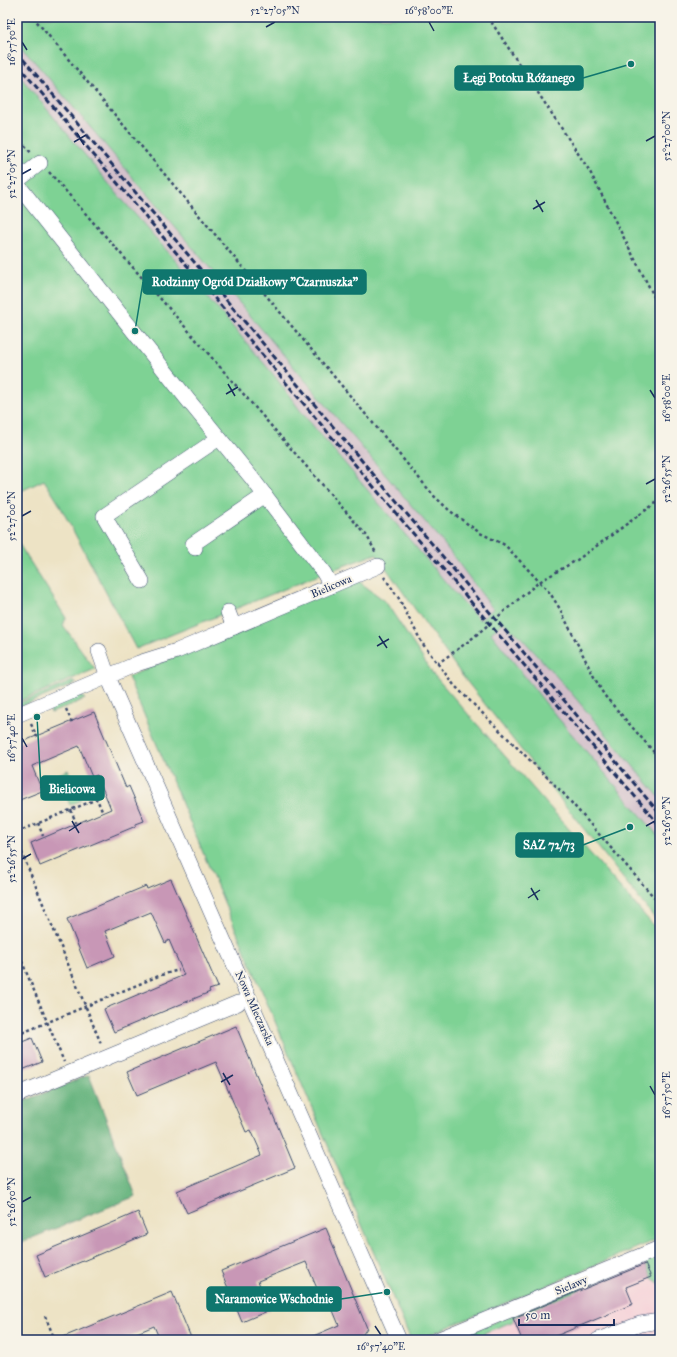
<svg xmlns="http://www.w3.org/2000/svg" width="677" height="1357" font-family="'IM FELL Great Primer',serif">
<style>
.built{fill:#f6cfd7}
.industrial{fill:#d1bdc9}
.green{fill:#7ed294;stroke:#4c8079}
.forest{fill:#66b47e;stroke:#40726e}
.building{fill:#c897b6}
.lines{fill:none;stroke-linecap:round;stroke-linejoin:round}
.minor-casing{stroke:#3a4a6d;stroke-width:16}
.path{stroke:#3a4a6d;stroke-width:2.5;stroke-dasharray:3 3;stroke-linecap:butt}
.minor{stroke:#fff;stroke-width:15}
.rail{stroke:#1b2f5e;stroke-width:3;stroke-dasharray:6 3;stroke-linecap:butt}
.ticks{fill:none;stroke:#1b2f5e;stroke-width:1.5}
.labels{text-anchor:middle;stroke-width:4;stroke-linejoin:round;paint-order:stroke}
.street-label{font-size:11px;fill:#1b2f5e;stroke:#f7f3e8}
.leader{fill:none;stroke:#0f766e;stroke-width:1.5}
.callout-dot{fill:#0f766e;stroke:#f7f3e8;stroke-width:1.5}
.callout{fill:#0f766e;stroke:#0f766e;stroke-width:1.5}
.callout-label{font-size:12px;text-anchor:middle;font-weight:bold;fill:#fff}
.neatline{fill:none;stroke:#1b2f5e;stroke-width:1.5}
.ticks-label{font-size:10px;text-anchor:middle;fill:#1b2f5e}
</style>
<rect width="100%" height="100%" fill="#f7f3e8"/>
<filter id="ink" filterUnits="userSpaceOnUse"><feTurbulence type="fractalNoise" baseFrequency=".025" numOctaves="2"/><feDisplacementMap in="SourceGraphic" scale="8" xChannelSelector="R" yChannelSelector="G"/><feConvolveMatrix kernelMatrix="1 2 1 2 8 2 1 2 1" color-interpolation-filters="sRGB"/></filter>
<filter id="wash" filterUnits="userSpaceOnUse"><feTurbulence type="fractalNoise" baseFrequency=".012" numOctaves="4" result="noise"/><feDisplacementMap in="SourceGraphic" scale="16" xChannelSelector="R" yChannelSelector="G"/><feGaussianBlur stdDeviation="0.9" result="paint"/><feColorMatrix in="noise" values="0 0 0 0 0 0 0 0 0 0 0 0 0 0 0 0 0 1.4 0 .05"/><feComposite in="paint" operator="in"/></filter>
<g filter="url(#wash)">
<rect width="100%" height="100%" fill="#ede3c5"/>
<!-- built -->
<polygon class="built" points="645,1262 652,1278 660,1284 660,1340 470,1340 513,1318"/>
<!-- industrial -->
<g class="industrial">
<polygon points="17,41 444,544 493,609 484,617 480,620 465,605 303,414 273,374 216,307 119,196 17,73"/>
<polygon points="504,621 512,631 518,634 567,688 660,798 660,838 547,705 491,633"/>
</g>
<!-- green -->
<g class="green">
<polygon points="17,17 660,17 660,798 567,688 518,634 514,631 512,631 504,622 491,633 547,705 660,838 660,925 461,674 376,554 324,573 136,649 58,502 44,480 17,493 17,73 119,196 216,307 273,374 303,414 465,605 480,620 493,609 444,544 17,41"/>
<polygon points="17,541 66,618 63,625 95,669 17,702"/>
<polygon points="353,577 385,601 433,674 660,933 660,1238 417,1340 411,1340 128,677"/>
<polygon points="73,681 77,683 17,708 17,704"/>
<polygon points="80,695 85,699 51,713 49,708"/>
<polygon points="68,770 81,800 70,805 57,775"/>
<polygon points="660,1253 660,1284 652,1278 645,1262 513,1317 514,1321 484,1333 487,1340 451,1340"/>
</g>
<!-- forest -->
<polygon class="forest" points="89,1075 136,1196 17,1244 17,1104"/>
<g id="blocks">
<!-- building -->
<g class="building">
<polygon points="94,712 126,788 129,786 144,821 136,824 136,826 40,866 31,843 111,809 97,775 92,777 79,746 32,766 42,791 17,801 17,744"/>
<polygon points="171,879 218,987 209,990 210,992 114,1032 104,1009 184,975 169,940 165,943 151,912 105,931 115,956 87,968 67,919 146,886 147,889"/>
<polygon points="236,1026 295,1168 187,1213 177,1191 262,1155 251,1130 246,1132 216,1062 137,1095 127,1072"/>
<polygon points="32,1038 42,1062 17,1072 17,1044"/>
<polygon points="138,1212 147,1234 45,1277 36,1255"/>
<polygon points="326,1228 367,1328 359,1340 304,1340 339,1325 327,1296 321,1298 306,1262 258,1281 270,1310 242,1322 221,1271"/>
<polygon points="645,1264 651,1277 626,1287 633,1304 546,1340 522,1340 513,1318"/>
<polygon points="172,1292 192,1340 160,1340 154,1326 120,1340 56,1340"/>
</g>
</g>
</g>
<g filter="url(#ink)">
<use href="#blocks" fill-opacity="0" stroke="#3a4a6d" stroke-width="1"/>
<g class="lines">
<defs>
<g id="minor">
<polyline points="17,181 40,163"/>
<polyline points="17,184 188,400 251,477 324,573 331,586"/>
<polyline points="195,548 193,544 265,495"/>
<polyline points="142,581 104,516 219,438"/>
<polyline points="228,612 234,627"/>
<polyline points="99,651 108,677 399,1340"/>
<polyline points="17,715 139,663 177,651 378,566"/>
<polyline points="17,1095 238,1003"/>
<polyline points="437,1340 660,1248"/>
<polyline points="598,1340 640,1324 660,1321"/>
</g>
</defs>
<!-- minor casing -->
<use href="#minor" class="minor-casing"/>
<!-- path -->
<g class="path">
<polyline points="33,17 434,496 450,511 480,533 505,545 550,593 560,609 593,675 604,695 660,759"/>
<polyline points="488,17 589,170 660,308"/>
<polyline points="17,136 32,154"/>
<polyline points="49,172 166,305 367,536 376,553"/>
<polyline points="384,577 398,597 422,643 454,685 563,793 660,904"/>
<polyline points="437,664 469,641 539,582 577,560 660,500"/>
<polyline points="66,709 72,722"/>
<polyline points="31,724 37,737"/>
<polyline points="71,810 76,823"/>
<polyline points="38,823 43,836"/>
<polyline points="17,832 97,799 102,811"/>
<polyline points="17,841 102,1046"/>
<polyline points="17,950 64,1062"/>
<polyline points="17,1035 161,975 179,970"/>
<polyline points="45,1316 55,1340"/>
</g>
<!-- minor -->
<use href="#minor" class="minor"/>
<!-- rail -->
<g class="rail">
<polyline points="17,52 660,814"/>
<polyline points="17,64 660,826"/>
</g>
</g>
</g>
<!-- ticks -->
<path class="ticks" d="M 429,22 L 434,31M 266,27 L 275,22M 22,42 L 27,50M 77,133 L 84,145M 646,141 L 655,136M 74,142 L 86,135M 22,174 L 31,169M 536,200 L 543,212M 533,209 L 545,202M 228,384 L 235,396M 650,390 L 655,398M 226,394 L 238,387M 646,484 L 655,479M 22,516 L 31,511M 379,636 L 387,648M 377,646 L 389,639M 22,738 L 27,747M 72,821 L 79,833M 646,826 L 655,821M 69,831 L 81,823M 22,859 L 31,854M 531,888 L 538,900M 528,898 L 540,890M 223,1073 L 230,1085M 221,1082 L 233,1075M 650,1086 L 655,1095M 22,1202 L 31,1197M 375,1326 L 381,1335"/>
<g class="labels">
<!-- street labels -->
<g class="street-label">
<text transform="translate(331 586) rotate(-23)" y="4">Bielicowa</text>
<text transform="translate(255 1008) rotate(66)" y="4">Nowa Mleczarska</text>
<text transform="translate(571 1285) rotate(-22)" y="4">Sielawy</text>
</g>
</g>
<!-- callouts -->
<path class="leader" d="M631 64L583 78M135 331L143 282M37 717L41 788M630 827L583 845M387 1292L341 1299"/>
<g class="callout-dot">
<circle cx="631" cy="64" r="4"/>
<circle cx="135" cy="331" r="4"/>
<circle cx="37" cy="717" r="4"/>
<circle cx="630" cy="827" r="4"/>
<circle cx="387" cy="1292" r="4"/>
</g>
<g class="callout">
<rect x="455" y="66" width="128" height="24" rx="4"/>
<rect x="143" y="270" width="223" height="24" rx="4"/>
<rect x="41" y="776" width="63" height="24" rx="4"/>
<rect x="516" y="833" width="67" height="24" rx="4"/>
<rect x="207" y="1287" width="134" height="24" rx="4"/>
</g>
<g class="callout-label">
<text x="519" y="82">Łęgi Potoku Różanego</text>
<text x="255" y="286">Rodzinny Ogród Działkowy "Czarnuszka"</text>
<text x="72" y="793">Bielicowa</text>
<text x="549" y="849">SAZ 72/73</text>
<text x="274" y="1303">Naramowice Wschodnie</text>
</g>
<!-- margin -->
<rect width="677" height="1357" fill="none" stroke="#f7f3e8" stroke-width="44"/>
<!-- scale -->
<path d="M519 1319v6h95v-6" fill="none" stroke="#1b2f5e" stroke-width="2"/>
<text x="525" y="1319" font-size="12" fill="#1b2f5e" stroke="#f7f3e8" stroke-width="3" paint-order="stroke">50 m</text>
<rect x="22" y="22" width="633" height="1313" class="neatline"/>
<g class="ticks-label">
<text x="275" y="14">52°27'05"N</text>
<text x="429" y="14">16°58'00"E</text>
<text transform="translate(11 42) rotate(-90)" y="4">16°57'50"E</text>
<text transform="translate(666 136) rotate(-90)" y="4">52°27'00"N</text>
<text transform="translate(11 174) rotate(-90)" y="4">52°27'05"N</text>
<text transform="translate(666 398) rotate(-90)" y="4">16°58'00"E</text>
<text transform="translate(666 479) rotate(-90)" y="4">52°26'55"N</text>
<text transform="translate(11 516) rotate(-90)" y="4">52°27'00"N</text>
<text transform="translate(11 738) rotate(-90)" y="4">16°57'40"E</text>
<text transform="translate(666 821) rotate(-90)" y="4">52°26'50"N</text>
<text transform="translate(11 859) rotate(-90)" y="4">52°26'55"N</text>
<text transform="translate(666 1095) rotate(-90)" y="4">16°57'50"E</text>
<text transform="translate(11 1202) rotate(-90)" y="4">52°26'50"N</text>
<text x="381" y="1350">16°57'40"E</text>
</g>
</svg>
